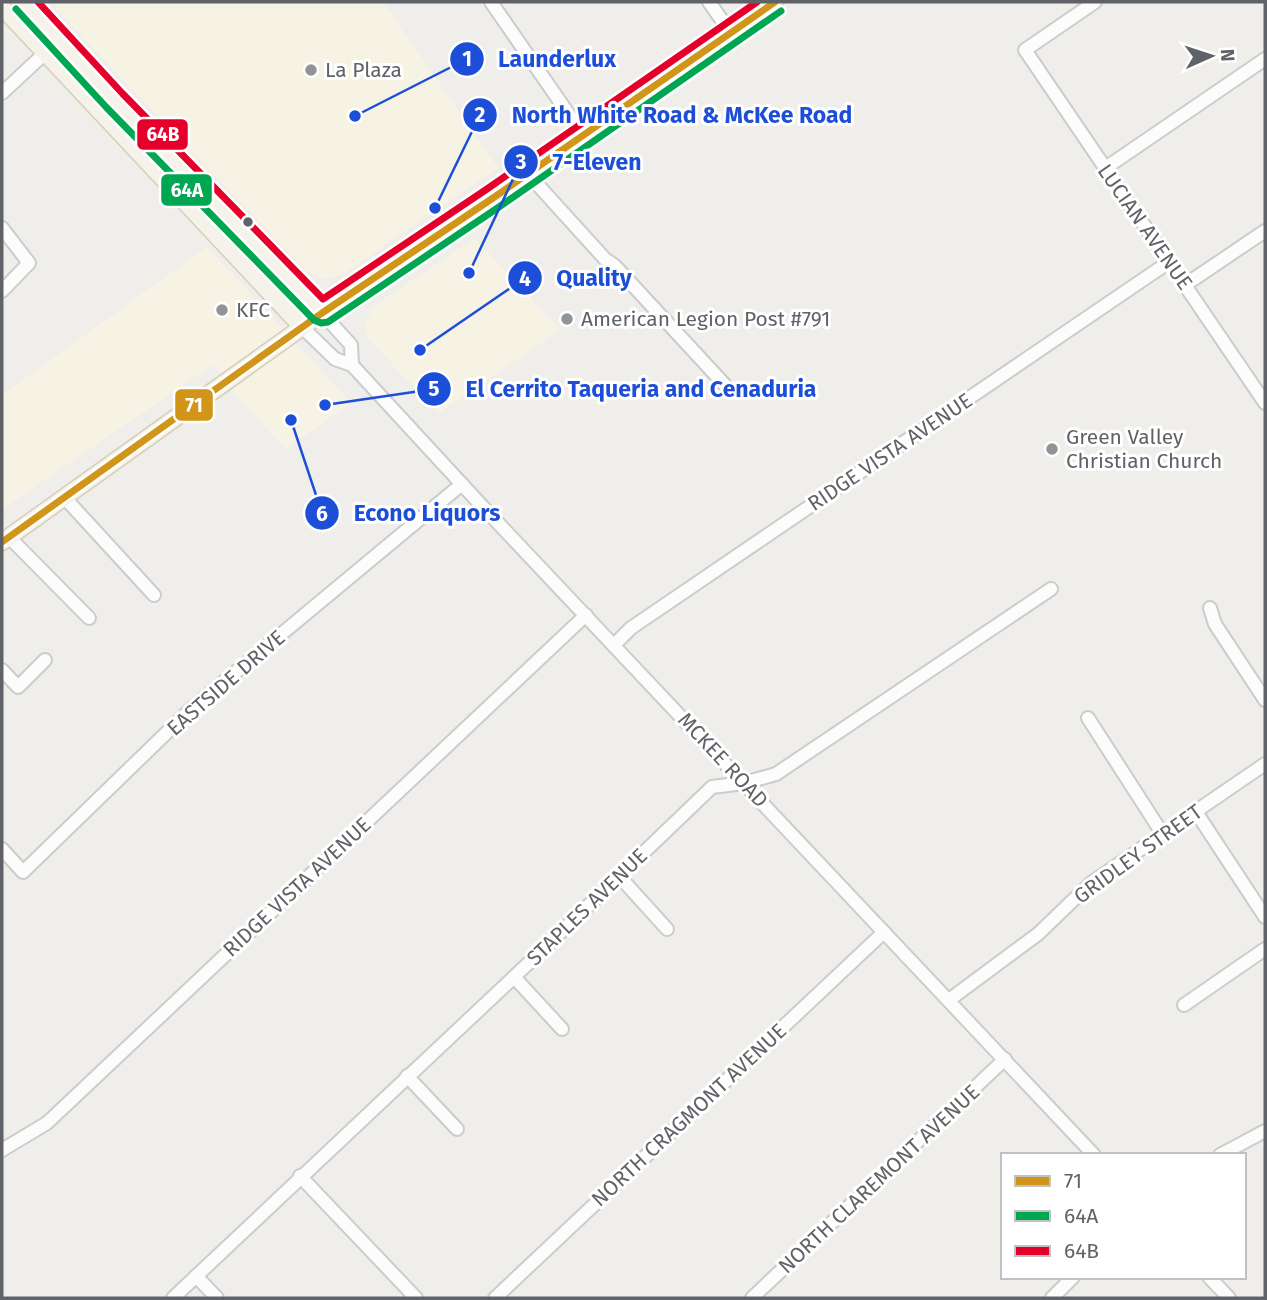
<svg xmlns="http://www.w3.org/2000/svg" width="1267" height="1300" font-family="'Fira Sans',sans-serif">
<style>
.commercial{fill:#f7f3e4}
.lines{fill:none;stroke-linecap:round;stroke-linejoin:round}
.minor-casing{stroke:#cbcccc;stroke-width:16}
.major-casing{stroke:#d7ceb8;stroke-width:19}
.minor{stroke:#fdfcfc;stroke-width:12}
.major{stroke:#f4f2e9;stroke-width:16}
.bus-1-casing{stroke:#fff;stroke-width:12}
.bus-2-casing{stroke:#fff;stroke-width:12}
.bus-3-casing{stroke:#fff;stroke-width:12}
.bus-1{stroke:#d1951a;stroke-width:7}
.bus-2{stroke:#00a651;stroke-width:7}
.bus-3{stroke:#e4002b;stroke-width:7}
.poi-dot{fill:#919496;stroke:#fff;stroke-width:2.5}
.bus-dot{fill:#5f6368;stroke:#fff;stroke-width:2.5}
.labels{text-anchor:middle;stroke-width:6;stroke-linejoin:round;paint-order:stroke}
.poi-label{font-size:21px;fill:#5f6368;stroke:#fff;text-anchor:start}
.street-label{font-size:21px;fill:#5f6368;stroke:#fff}
.leader{fill:none;stroke:#1d4ed8;stroke-width:2.5}
.callout-dot{fill:#1d4ed8;stroke:#fff;stroke-width:2.5}
.mark-label{font-size:21px;text-anchor:middle;font-weight:bold;fill:#fff}
.callout-label{font-size:23px;text-anchor:middle;font-weight:bold;fill:#1d4ed8;stroke:#fff;stroke-width:6;stroke-linejoin:round;paint-order:stroke}
.line-badge{stroke:#fff;stroke-width:2.5}
.badge-label{font-size:19px;text-anchor:middle;font-weight:bold;fill:#fff}
</style>
<rect width="100%" height="100%" fill="#efeeea"/>
<!-- commercial -->
<g class="commercial">
<polygon points="54,2 383,2 498,168 344,273 334,278 318,278 306,270 207,168 56,9"/>
<polygon points="475,238 560,330 439,413 370,341 365,332 365,323 374,306"/>
<polygon points="207,247 351,403 286,449 240,400 214,364 2,509 2,395"/>
</g>
<g class="lines">
<defs>
<g id="minor">
<polyline points="491,2 583,135"/>
<polyline points="709,2 731,33"/>
<polyline points="1095,2 1025,50 1265,403"/>
<polyline points="2,93 58,41"/>
<polyline points="1104,169 1265,59"/>
<polyline points="527,173 605,259 615,266 724,384"/>
<polyline points="2,228 29,263 2,291"/>
<polyline points="1185,285 1265,231"/>
<polyline points="322,313 351,345 352,365"/>
<polyline points="302,327 335,359 352,365 482,506 1094,1155"/>
<polyline points="64,497 154,595"/>
<polyline points="9,537 89,618"/>
<polyline points="1210,608 1215,624 1265,700"/>
<polyline points="614,645 631,628 1169,262"/>
<polyline points="2,670 18,687 45,660"/>
<polyline points="1088,718 1162,833"/>
<polyline points="1196,812 1265,917"/>
<polyline points="2,849 23,872 190,710 462,484"/>
<polyline points="619,876 667,929"/>
<polyline points="514,977 562,1029"/>
<polyline points="949,1000 1038,934 1091,883 1265,764"/>
<polyline points="1184,1005 1265,949"/>
<polyline points="407,1076 457,1129"/>
<polyline points="2,1150 47,1123 586,615"/>
<polyline points="1220,1155 1265,1131"/>
<polyline points="300,1176 416,1298"/>
<polyline points="196,1276 217,1298"/>
<polyline points="1209,1277 1229,1298"/>
<polyline points="173,1298 514,977 712,787 744,783 776,774 1051,589"/>
<polyline points="495,1298 884,932"/>
<polyline points="752,1298 1005,1059"/>
<polyline points="1052,1298 1073,1277"/>
</g>
<g id="major">
<polyline points="24,2 114,100 322,313"/>
<polyline points="2,7 302,327"/>
<polyline points="2,542 322,313 493,198 775,2"/>
</g>
</defs>
<!-- minor casing -->
<use href="#minor" class="minor-casing"/>
<!-- major casing -->
<use href="#major" class="major-casing"/>
<!-- minor -->
<use href="#minor" class="minor"/>
<!-- major -->
<use href="#major" class="major"/>
<defs>
<polyline id="bus-1" points="2,542 322,313 493,198 775,2"/>
<polyline id="bus-2" points="16,9 106,107 314,320 321,323 328,322 499,207 781,11"/>
<polyline id="bus-3" points="38,2 122,93 323,299 487,189 757,2"/>
</defs>
<!-- bus-1 casing -->
<use href="#bus-1" class="bus-1-casing"/>
<!-- bus-2 casing -->
<use href="#bus-2" class="bus-2-casing"/>
<!-- bus-3 casing -->
<use href="#bus-3" class="bus-3-casing"/>
<!-- bus-1 -->
<use href="#bus-1" class="bus-1"/>
<!-- bus-2 -->
<use href="#bus-2" class="bus-2"/>
<!-- bus-3 -->
<use href="#bus-3" class="bus-3"/>
</g>
<!-- markers -->
<g class="poi-dot">
<circle cx="311" cy="70" r="7"/>
<circle cx="222" cy="310" r="7"/>
<circle cx="567" cy="319" r="7"/>
<circle cx="1052" cy="449" r="7"/>
</g>
<circle class="bus-dot" cx="248" cy="222" r="6"/>
<g class="labels">
<!-- poi labels -->
<g class="poi-label">
<text x="325" y="77">La Plaza</text>
<text x="236" y="317">KFC</text>
<text x="581" y="326">American Legion Post #791</text>
<text x="1066" y="444">Green Valley<tspan x="1066" dy="24">Christian Church</tspan></text>
</g>
<!-- street labels -->
<g class="street-label">
<text transform="translate(1145 227) rotate(55)" y="7">LUCIAN AVENUE</text>
<text transform="translate(890 452) rotate(-34)" y="7">RIDGE VISTA AVENUE</text>
<text transform="translate(226 683) rotate(-41)" y="7">EASTSIDE DRIVE</text>
<text transform="translate(723 760) rotate(47)" y="7">MCKEE ROAD</text>
<text transform="translate(1138 854) rotate(-36)" y="7">GRIDLEY STREET</text>
<text transform="translate(297 887) rotate(-43)" y="7">RIDGE VISTA AVENUE</text>
<text transform="translate(587 907) rotate(-44)" y="7">STAPLES AVENUE</text>
<text transform="translate(689 1115) rotate(-43)" y="7">NORTH CRAGMONT AVENUE</text>
<text transform="translate(879 1179) rotate(-43)" y="7">NORTH CLAREMONT AVENUE</text>
</g>
</g>
<!-- callouts -->
<path class="leader" d="M355 116L467 59M435 208L480 115M469 273L521 162M420 350L525 278M325 405L434 389M291 420L322 513"/>
<g class="callout-dot">
<circle cx="355" cy="116" r="7"/>
<circle cx="435" cy="208" r="7"/>
<circle cx="469" cy="273" r="7"/>
<circle cx="420" cy="350" r="7"/>
<circle cx="325" cy="405" r="7"/>
<circle cx="291" cy="420" r="7"/>
<circle cx="467" cy="59" r="18"/>
<circle cx="480" cy="115" r="18"/>
<circle cx="521" cy="162" r="18"/>
<circle cx="525" cy="278" r="18"/>
<circle cx="434" cy="389" r="18"/>
<circle cx="322" cy="513" r="18"/>
</g>
<g class="mark-label">
<text x="467" y="66">1</text>
<text x="480" y="122">2</text>
<text x="521" y="169">3</text>
<text x="525" y="286">4</text>
<text x="434" y="396">5</text>
<text x="322" y="521">6</text>
</g>
<g class="callout-label">
<text x="557" y="67">Launderlux</text>
<text x="682" y="123">North White Road &amp; McKee Road</text>
<text x="597" y="170">7-Eleven</text>
<text x="594" y="286">Quality</text>
<text x="641" y="397">El Cerrito Taqueria and Cenaduria</text>
<text x="427" y="521">Econo Liquors</text>
</g>
<g class="line-badge">
<rect x="136" y="118" width="53" height="33" rx="7" fill="#e4002b"/>
<rect x="160" y="173" width="53" height="34" rx="7" fill="#00a651"/>
<rect x="174" y="388" width="40" height="34" rx="7" fill="#d1951a"/>
</g>
<g class="badge-label">
<text x="163" y="141">64B</text>
<text x="187" y="197">64A</text>
<text x="194" y="412">71</text>
</g>
<!-- border -->
<rect width="1267" height="1300" fill="none" stroke="#5f6368" stroke-width="7"/>
<!-- legend -->
<rect x="1001" y="1153" width="245" height="126" fill="#ffffff" stroke="#bfc1c3" stroke-width="2"/>
<rect x="1015" y="1176" width="35" height="10" fill="#d1951a" stroke="#bfc1c3" stroke-width="2"/>
<text x="1064" y="1188" font-size="21" fill="#5f6368">71</text>
<rect x="1015" y="1211" width="35" height="10" fill="#00a651" stroke="#bfc1c3" stroke-width="2"/>
<text x="1064" y="1223" font-size="21" fill="#5f6368">64A</text>
<rect x="1015" y="1246" width="35" height="10" fill="#e4002b" stroke="#bfc1c3" stroke-width="2"/>
<text x="1064" y="1258" font-size="21" fill="#5f6368">64B</text>
<!-- north arrow -->
<g transform="translate(1211 56) rotate(87)" stroke="#ffffff" stroke-width="5" paint-order="stroke">
<path d="M0-5L12 26L0 18L-12 26Z" fill="#5f6368"/>
<text y="-10" font-size="19" font-weight="bold" text-anchor="middle" fill="#5f6368">N</text>
</g>
</svg>
